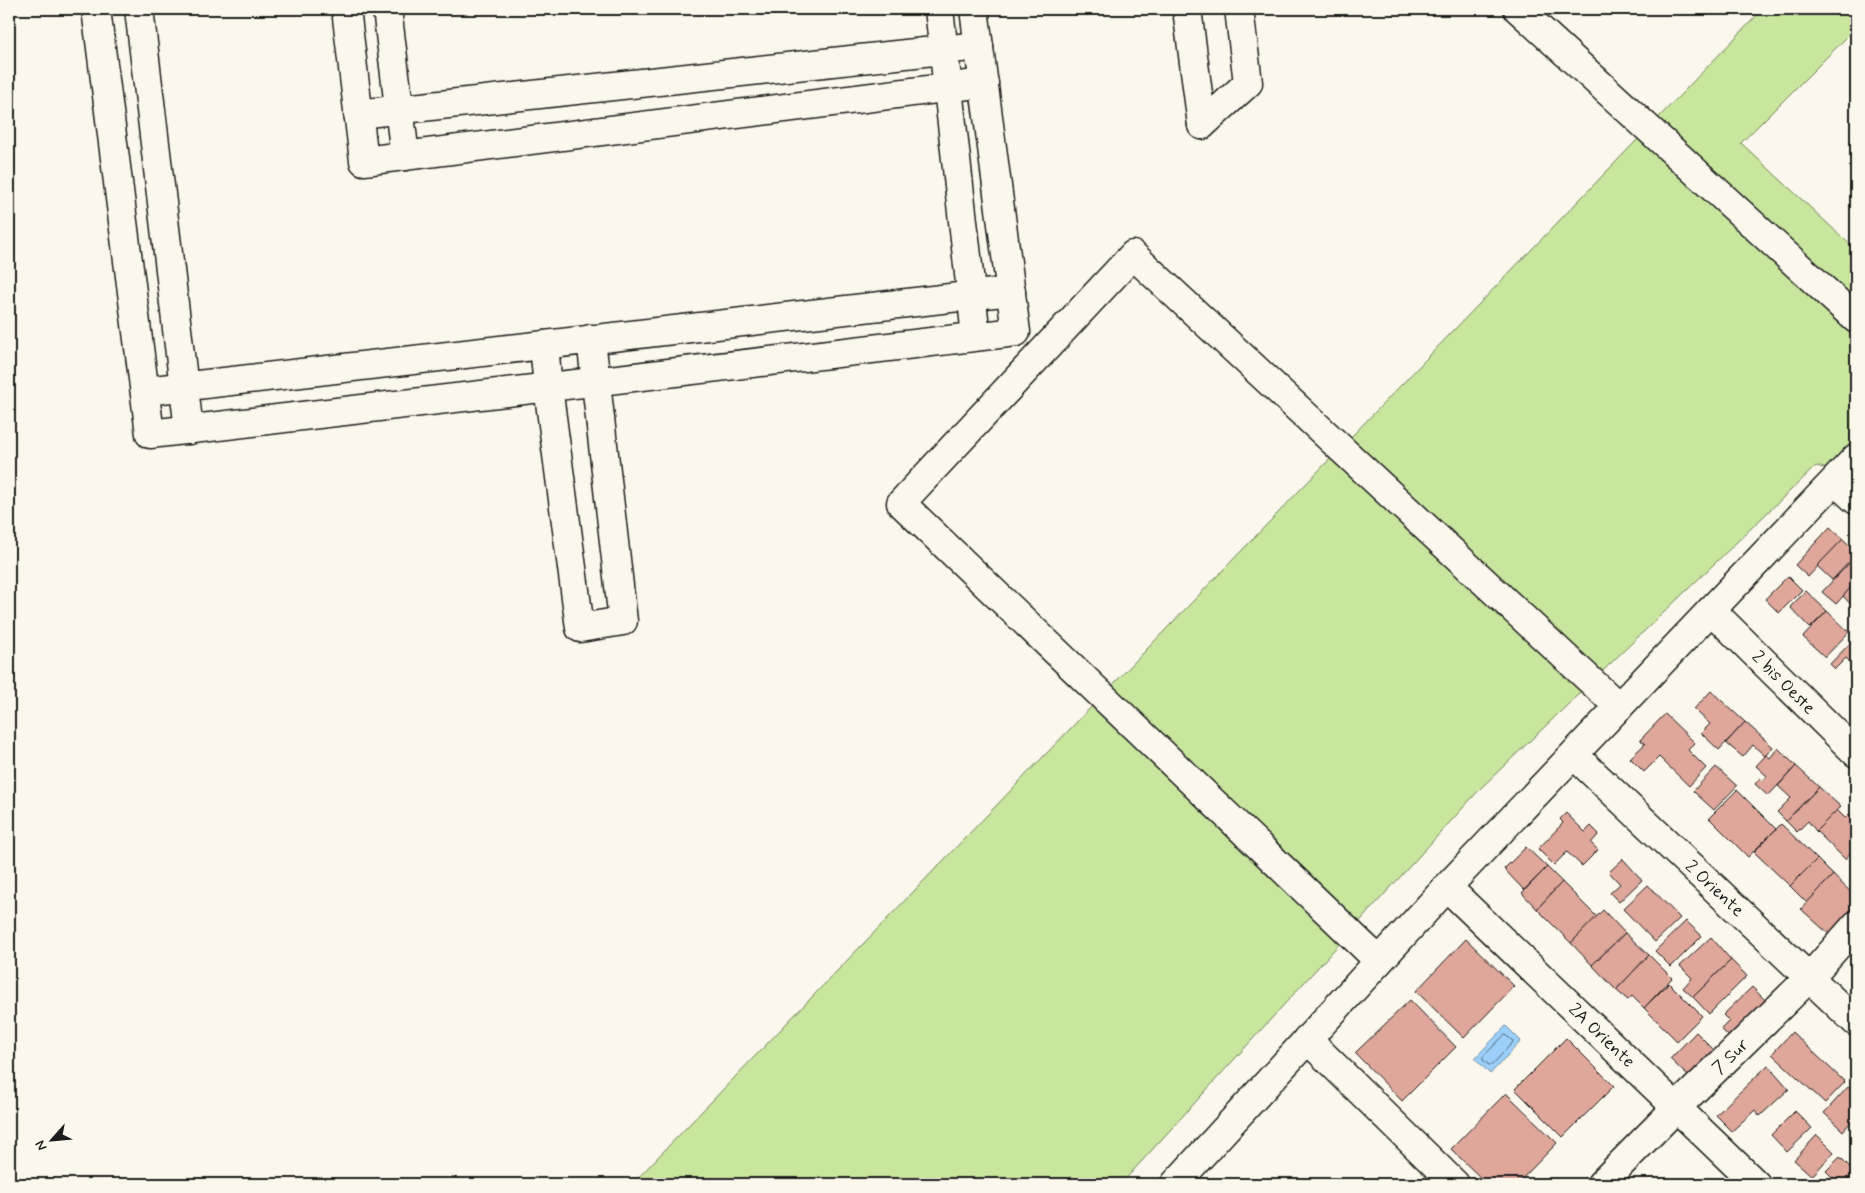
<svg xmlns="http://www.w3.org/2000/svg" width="1865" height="1193" font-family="Mynerve,sans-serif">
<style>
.green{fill:#c8e69e;stroke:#72815d}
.water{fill:#9cd0fa;stroke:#6988a1}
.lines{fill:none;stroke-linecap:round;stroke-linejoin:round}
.shore{stroke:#4f6475;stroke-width:1}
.building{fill:#dfa69a;stroke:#1c1c1c}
.minor-casing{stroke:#1c1c1c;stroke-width:31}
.minor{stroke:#fbf7ec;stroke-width:28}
.labels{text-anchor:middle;stroke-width:4.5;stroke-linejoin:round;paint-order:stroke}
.street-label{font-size:18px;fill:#1c1c1c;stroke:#fbf7ec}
</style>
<rect width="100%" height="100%" fill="#fbf7ec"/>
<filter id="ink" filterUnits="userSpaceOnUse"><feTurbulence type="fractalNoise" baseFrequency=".02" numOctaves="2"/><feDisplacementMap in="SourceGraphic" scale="10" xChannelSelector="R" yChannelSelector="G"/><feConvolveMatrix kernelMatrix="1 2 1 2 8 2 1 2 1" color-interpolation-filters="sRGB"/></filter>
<g filter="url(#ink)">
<!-- green -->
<polygon class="green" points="1763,9 1856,9 1856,28 1741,143 1856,250 1856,476 1816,466 1481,788 1121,1184 632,1184"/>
<!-- water -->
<polygon class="water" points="1506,1026 1521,1041 1490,1074 1475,1058"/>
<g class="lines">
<!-- shore -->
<polygon class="shore" points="1505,1035 1512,1040 1513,1042 1492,1065 1489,1065 1483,1060 1483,1057"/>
</g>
<!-- building -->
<g class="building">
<polygon points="1830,527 1843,539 1808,577 1795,565"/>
<polygon points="1843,539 1856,552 1856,555 1832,580 1817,566"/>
<polygon points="1854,558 1856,560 1856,582 1836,604 1822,592"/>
<polygon points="1788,576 1802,590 1779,613 1765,599"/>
<polygon points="1856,582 1856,610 1843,596"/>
<polygon points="1806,591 1827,611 1810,628 1790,607"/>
<polygon points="1827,611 1849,632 1825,657 1803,637"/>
<polygon points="1856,637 1856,668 1846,658 1835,669 1830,664"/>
<polygon points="1856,672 1856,688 1849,680"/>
<polygon points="1711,691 1745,722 1719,750 1701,733 1710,724 1694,709"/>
<polygon points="1665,714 1695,743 1688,750 1706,768 1689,786 1659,757 1644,772 1630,758 1645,744 1640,740"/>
<polygon points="1745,722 1773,747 1765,756 1753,745 1743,757 1726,743"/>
<polygon points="1778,748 1796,766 1768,796 1755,784 1760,778 1763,781 1767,776 1756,766 1766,755 1770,758"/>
<polygon points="1796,766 1819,787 1786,821 1777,812 1791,798 1778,786"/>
<polygon points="1716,767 1737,786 1714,810 1693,791"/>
<polygon points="1819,787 1841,807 1816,831 1808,821 1797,832 1786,821"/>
<polygon points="1737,790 1776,829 1748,857 1709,818"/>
<polygon points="1837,810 1845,818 1849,814 1856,821 1856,829 1854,832 1856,833 1856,847 1845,859 1816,831"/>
<polygon points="1566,813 1585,832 1591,826 1599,834 1591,843 1598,850 1582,866 1567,852 1554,865 1538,849 1563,823 1560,819"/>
<polygon points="1781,824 1817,859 1790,886 1754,852"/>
<polygon points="1526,847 1547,867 1524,890 1504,869"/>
<polygon points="1623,859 1642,880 1619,902 1610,893 1620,884 1609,872"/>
<polygon points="1817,859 1833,875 1807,903 1790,886"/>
<polygon points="1547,867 1562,882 1537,909 1522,893"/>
<polygon points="1833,875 1856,897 1856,911 1832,937 1801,909"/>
<polygon points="1562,882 1597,917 1571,943 1537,909"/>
<polygon points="1648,885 1680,918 1655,942 1623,909"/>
<polygon points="1603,910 1625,933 1592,965 1571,943"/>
<polygon points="1686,921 1702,936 1671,967 1655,951"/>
<polygon points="1625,933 1649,955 1616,990 1592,965"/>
<polygon points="1711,937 1731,960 1693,997 1683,988 1692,978 1680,966"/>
<polygon points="1466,939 1514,986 1464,1038 1416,991"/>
<polygon points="1649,955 1672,978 1644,1008 1632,996 1628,1000 1616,990"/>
<polygon points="1731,960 1747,976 1709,1014 1693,997"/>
<polygon points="1669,983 1702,1016 1677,1041 1644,1008"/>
<polygon points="1752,987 1772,1007 1735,1042 1721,1029 1729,1021 1723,1015"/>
<polygon points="1410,1000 1456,1047 1402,1101 1355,1053"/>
<polygon points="1696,1032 1716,1052 1691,1079 1670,1059"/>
<polygon points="1792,1032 1845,1082 1825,1103 1772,1054"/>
<polygon points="1566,1038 1614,1086 1563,1137 1515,1089"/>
<polygon points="1768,1065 1789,1089 1760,1116 1755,1110 1732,1131 1716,1115"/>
<polygon points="1848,1087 1856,1094 1856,1116 1843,1131 1824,1113"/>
<polygon points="1506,1093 1557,1143 1517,1184 1487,1184 1451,1149"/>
<polygon points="1795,1111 1812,1128 1787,1152 1771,1135"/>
<polygon points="1817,1135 1834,1152 1812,1176 1794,1160"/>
<polygon points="1840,1157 1856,1173 1856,1184 1830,1184 1835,1180 1826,1171"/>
</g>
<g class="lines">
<defs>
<g id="minor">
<polyline points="96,9 150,434 1016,332 974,9"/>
<polyline points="139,9 189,430"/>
<polyline points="346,9 364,161 984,83"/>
<polyline points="387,9 405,156"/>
<polyline points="939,9 976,336"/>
<polyline points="1187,9 1202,125"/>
<polyline points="1518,9 1856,319"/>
<polyline points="358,114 979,46"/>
<polyline points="1202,125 1248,83 1239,9"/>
<polyline points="544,345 548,387 580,628 623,621 591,339"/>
<polyline points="145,391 1011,291"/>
<polyline points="1835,481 1856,500"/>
<polyline points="1711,610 1856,753"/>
<polyline points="1574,755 1856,1022"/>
<polyline points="1447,887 1756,1184"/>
<polyline points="1379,961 901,503 1133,255 1619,707"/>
<polyline points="1307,1039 1455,1184"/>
<polyline points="1175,1184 1447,887 1856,458"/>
<polyline points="1601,1184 1677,1107 1809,978 1856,925"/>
</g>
</defs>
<!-- minor casing -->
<use href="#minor" class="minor-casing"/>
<!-- minor -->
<use href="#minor" class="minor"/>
</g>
</g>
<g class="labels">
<!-- street labels -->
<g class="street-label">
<text transform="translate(1784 682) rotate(45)" y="6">2 bis Oeste</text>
<text transform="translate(1715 888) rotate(43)" y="6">2 Oriente</text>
<text transform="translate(1602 1035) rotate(44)" y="6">2A Oriente</text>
<text transform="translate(1730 1056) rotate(-44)" y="6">7 Sur</text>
</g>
</g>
<!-- margin -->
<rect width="1865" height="1193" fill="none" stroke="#fbf7ec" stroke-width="30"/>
<rect x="15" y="15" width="1835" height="1163" fill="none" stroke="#1c1c1c" stroke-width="2" filter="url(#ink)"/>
<!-- north arrow -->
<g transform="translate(52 1140) rotate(243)" stroke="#fbf7ec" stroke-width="4" paint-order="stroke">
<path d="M0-4L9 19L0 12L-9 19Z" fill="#1c1c1c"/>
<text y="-8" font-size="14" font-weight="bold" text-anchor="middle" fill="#1c1c1c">N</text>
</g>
</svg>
